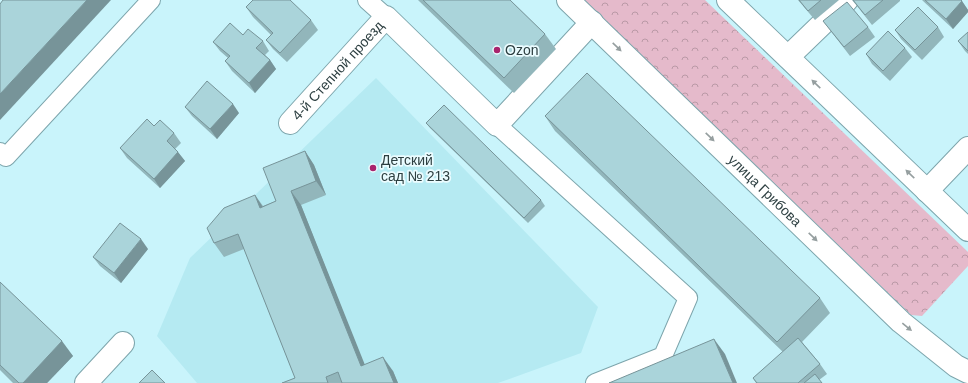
<svg xmlns="http://www.w3.org/2000/svg" width="968" height="383" font-family="Arial,sans-serif">
<style>
.built{fill:#b5eaf2}
.forest{fill:url(#forest-crowns)}
.lines{fill:none;stroke-linecap:round;stroke-linejoin:round}
.lane-casing{stroke:#7da5ac;stroke-width:20}
.street-casing{stroke:#7da5ac;stroke-width:24}
.lane{stroke:#fff;stroke-width:18}
.street{stroke:#fff;stroke-width:22}
.wall{fill:#92b6bb}
.shaded-wall{fill:#779499}
.building{fill:#aad4da;stroke:#779499}
.oneway{fill:#969fa0}
.poi-dot{fill:#a9246d;stroke:#ebfcff;stroke-width:1.5}
.labels{text-anchor:middle;stroke-width:3.5;stroke-linejoin:round;paint-order:stroke}
.poi-label{font-size:14px;fill:#2d3f41;stroke:#ebfcff;text-anchor:start}
.street-label{font-size:14px;fill:#2d3f41;stroke:#ebfcff}
</style>
<defs>
<pattern id="forest-crowns" width="20" height="18" patternUnits="userSpaceOnUse"><rect width="20" height="18" fill="#e5bacb"/><path d="M2 6a3 3 0 1 1 6 0M12 15a3 3 0 1 1 6 0" fill="none" stroke="#ba99a6"/></pattern>
</defs>
<rect width="100%" height="100%" fill="#c9f4fb"/>
<!-- built -->
<polygon class="built" points="376,78 598,307 581,353 498,383 197,383 157,336 190,258"/>
<!-- forest -->
<polygon class="forest" points="583,0 705,0 968,252 968,266 922,316 911,315"/>
<g class="lines">
<defs>
<g id="lane">
<polyline points="367,0 386,17"/>
<polyline points="497,125 688,298 663,356 595,383"/>
<polyline points="0,152 6,157 151,0"/>
</g>
<g id="street">
<path id="s1" d="M 568,0 L 901,322 L 956,366 L 968,372"/>
<polyline points="728,0 968,230"/>
<polyline points="788,57 847,0"/>
<path id="s2" d="M 290,123 L 386,17 L 497,125 L 592,22"/>
<polyline points="927,191 968,148"/>
<polyline points="86,383 123,343"/>
</g>
</defs>
<!-- lane casing -->
<use href="#lane" class="lane-casing"/>
<!-- street casing -->
<use href="#street" class="street-casing"/>
<!-- lane -->
<use href="#lane" class="lane"/>
<!-- street -->
<use href="#street" class="street"/>
</g>
<!-- wall -->
<g class="wall">
<polygon points="418,0 510,0 545,34 556,49 514,93"/>
<polygon points="798,0 839,0 815,20"/>
<polygon points="852,0 900,0 900,1 872,25 857,6"/>
<polygon points="922,0 961,0 968,10 968,12 953,29"/>
<polygon points="246,7 311,20 318,30 287,62 273,49 266,40 271,35 253,17"/>
<polygon points="823,21 868,27 875,37 850,56 830,30"/>
<polygon points="938,27 944,37 922,60 901,39 895,30"/>
<polygon points="968,32 968,54 965,51 958,41"/>
<polygon points="263,41 269,51 265,55 270,60 276,69 255,93 232,71 225,61 228,58 220,51 213,42"/>
<polygon points="905,48 912,57 890,81 872,64 866,54"/>
<polygon points="185,107 239,113 217,139 192,116"/>
<polygon points="545,116 820,298 830,313 802,342 820,364 827,374 819,380 822,383 756,383 753,378 783,352 555,131"/>
<polygon points="426,123 541,200 545,206 528,223 430,128"/>
<polygon points="154,126 174,133 181,143 175,149 185,161 160,188 127,158 120,148"/>
<polygon points="305,151 314,165 326,195 301,205 364,365 393,371 398,383 282,383 295,378 244,249 224,257 214,243 255,195 263,206 276,201"/>
<polygon points="148,249 121,283 100,266 93,257"/>
<polygon points="0,282 73,356 47,383 13,383 0,370"/>
</g>
<!-- shaded-wall -->
<g class="shaded-wall">
<polygon points="87,0 111,0 0,120 0,94"/>
<polygon points="962,1 968,10 968,12 953,29 946,19"/>
<polygon points="270,60 276,69 255,93 249,83"/>
<polygon points="233,104 239,113 217,139 210,129"/>
<polygon points="305,151 314,165 326,195 316,181"/>
<polygon points="178,152 185,161 160,188 154,179"/>
<polygon points="291,191 301,205 371,380 361,366"/>
<polygon points="255,195 264,209 260,208"/>
<polygon points="141,239 148,249 121,283 114,273"/>
<polygon points="714,339 725,354 737,383 733,383"/>
<polygon points="62,341 73,356 47,383 23,383"/>
<polygon points="383,357 393,371 398,383 394,383"/>
</g>
<!-- building -->
<g class="building">
<polygon points="3,0 87,0 0,94 0,4"/>
<polygon points="253,0 290,0 311,20 280,53 266,40 273,33 246,7"/>
<polygon points="423,0 510,0 545,34 504,78"/>
<polygon points="799,0 821,0 808,11"/>
<polygon points="853,0 883,0 865,15"/>
<polygon points="925,0 961,0 962,1 946,19"/>
<polygon points="847,2 868,27 844,47 823,21"/>
<polygon points="918,7 938,27 915,50 895,30"/>
<polygon points="230,23 243,35 248,29 263,41 256,48 270,60 249,83 225,61 230,56 213,42"/>
<polygon points="888,31 905,48 883,71 866,54"/>
<polygon points="968,32 968,51 958,41"/>
<polygon points="587,73 820,298 777,342 545,116"/>
<polygon points="207,81 233,104 210,129 185,107"/>
<polygon points="444,105 541,200 524,218 426,123"/>
<polygon points="147,119 154,126 160,120 174,133 167,141 178,152 154,179 120,148"/>
<polygon points="305,151 316,181 291,191 361,366 383,357 394,383 342,383 338,372 326,377 328,383 282,383 295,378 238,234 214,243 207,228 224,208 255,195 260,208 276,201 263,168"/>
<polygon points="120,223 141,239 114,273 93,257"/>
<polygon points="0,282 62,341 23,383 19,383 0,365"/>
<polygon points="798,338 820,364 798,383 757,383 753,378"/>
<polygon points="714,339 733,383 609,383"/>
<polygon points="152,370 165,383 139,383"/>
<polygon points="815,374 822,383 804,383"/>
</g>
<!-- one-way arrows -->
<defs><path id="oneway-solid" d="M-6-.8H1V-3.2L6.5 0L1 3.2V.8H-6Z"/></defs>
<g class="oneway">
<use href="#oneway-solid" transform="translate(617 47) rotate(44)"/>
<use href="#oneway-solid" transform="translate(816 84) rotate(-136)"/>
<use href="#oneway-solid" transform="translate(710 137) rotate(44)"/>
<use href="#oneway-solid" transform="translate(910 174) rotate(-136)"/>
<use href="#oneway-solid" transform="translate(813 237) rotate(44)"/>
<use href="#oneway-solid" transform="translate(907 327) rotate(39)"/>
</g>
<!-- markers -->
<g class="poi-dot">
<circle cx="497" cy="50" r="4"/>
<circle cx="373" cy="168" r="4"/>
</g>
<g class="labels">
<!-- poi labels -->
<g class="poi-label">
<text x="505" y="55">Ozon</text>
<text x="381" y="165">Детский<tspan x="381" dy="16">сад № 213</tspan></text>
</g>
<!-- street labels -->
<g class="street-label">
<text dy="5" stroke="none"><textPath href="#s2" startOffset="71">4-й Степной проезд</textPath></text>
<text dy="5" stroke="none"><textPath href="#s1" startOffset="274">улица Грибова</textPath></text>
</g>
</g>
</svg>
